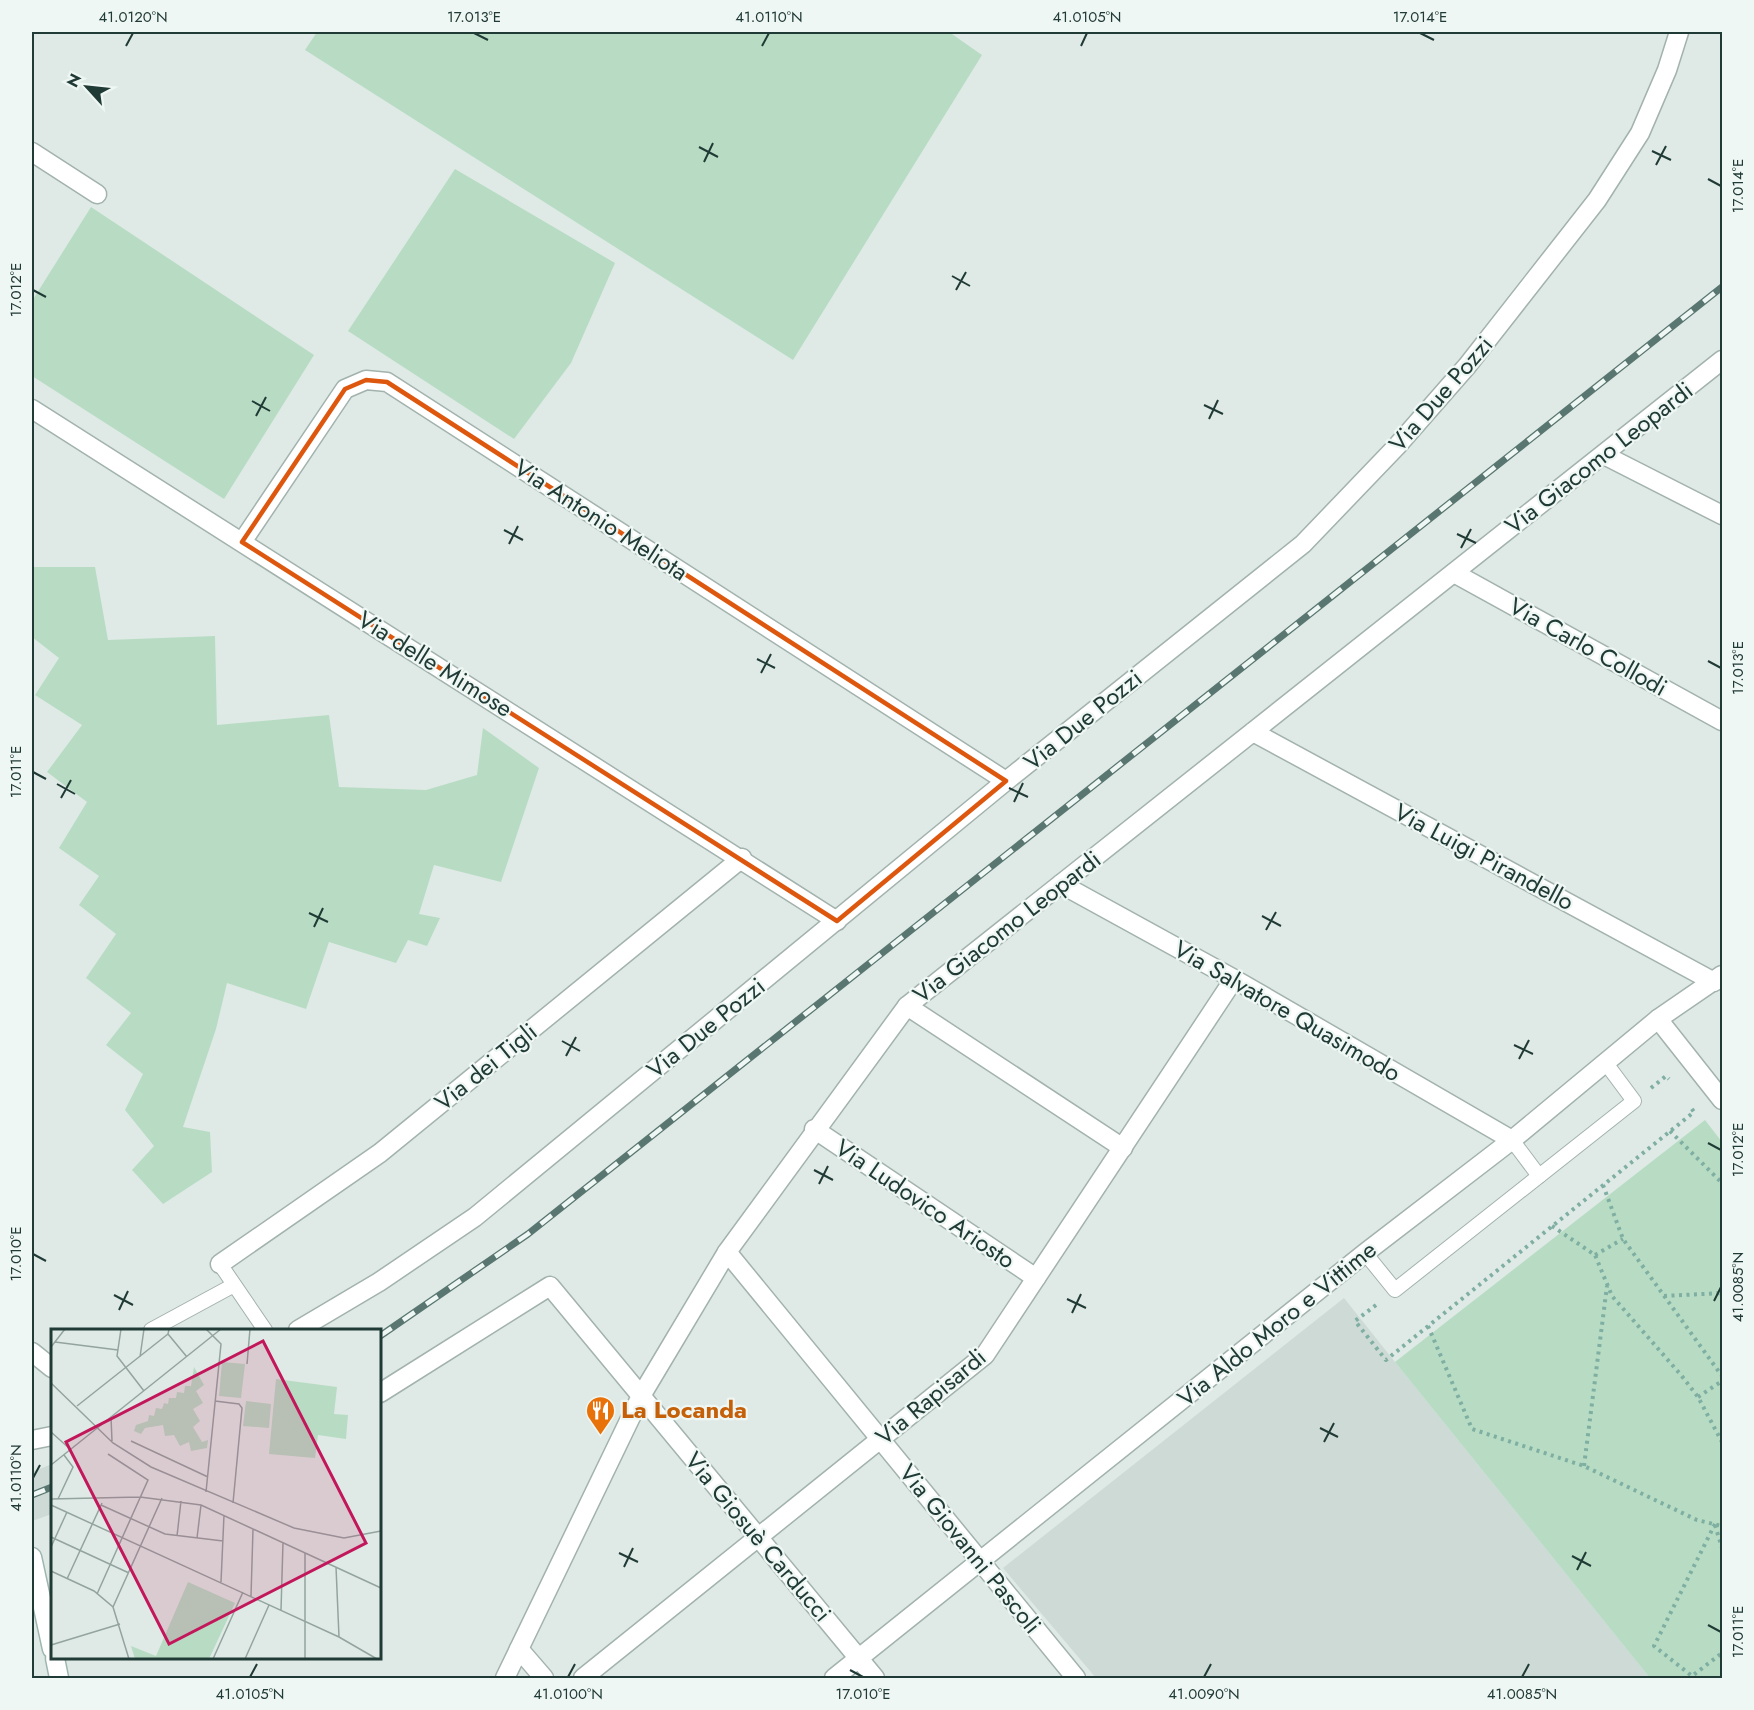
<svg xmlns="http://www.w3.org/2000/svg" width="1754" height="1710" font-family="Jost,sans-serif">
<style>
.built{fill:#cddad5}
.green{fill:#b7dcc3}
.lines{fill:none;stroke-linecap:round;stroke-linejoin:round}
.service-casing{stroke:#a2b2ad;stroke-width:16}
.minor-casing{stroke:#a2b2ad;stroke-width:21}
.tertiary-casing{stroke:#a2b2ad;stroke-width:21}
.secondary-casing{stroke:#9eb6af;stroke-width:21}
.path{stroke:#7faea2;stroke-width:4;stroke-dasharray:3 4.5;stroke-linecap:butt}
.service{stroke:#fff;stroke-width:14}
.minor{stroke:#fff;stroke-width:18}
.tertiary{stroke:#fff;stroke-width:18}
.secondary{stroke:#fff;stroke-width:18}
.rail-casing{stroke:#5a7670;stroke-width:7}
.rail{stroke:#eff7f4;stroke-width:4.5;stroke-dasharray:14;stroke-linecap:butt}
.marked{fill:none;stroke:#de570e;stroke-width:4.5;stroke-linejoin:round}
.ticks{fill:none;stroke:#203a35;stroke-width:2}
.labels{text-anchor:middle;stroke-width:4.5;stroke-linejoin:round;paint-order:stroke}
.street-label{font-size:24px;fill:#203a35;stroke:#eff7f4}
.food-label{font-size:24px;font-weight:bold;fill:#c56008;stroke:#eff7f4;text-anchor:start}
.inset-road{fill:none;stroke:#93a49f;stroke-width:1.5}
.view{fill:#c2185b;fill-opacity:0.15;stroke:#c2185b;stroke-width:3}
.inset-edge{fill:none;stroke:#203a35;stroke-width:3}
.neatline{fill:none;stroke:#203a35;stroke-width:2}
.ticks-label{font-size:15px;text-anchor:middle;fill:#203a35}
</style>
<rect width="100%" height="100%" fill="#dfeae6"/>
<!-- built -->
<g class="built">
<polygon points="1344,1298 1395,1362 1650,1678 1096,1678 1003,1568"/>
<polygon points="52,1464 52,1514 32,1521 32,1472"/>
</g>
<!-- green -->
<g class="green">
<polygon points="317,32 949,32 982,55 793,360 305,50"/>
<polygon points="455,169 615,263 571,363 514,439 348,331"/>
<polygon points="91,207 314,355 224,499 32,376 32,301"/>
<polygon points="32,567 95,567 108,640 215,636 217,725 329,715 339,787 426,790 477,775 483,728 539,768 501,882 434,865 419,914 440,918 427,946 408,940 396,963 329,942 306,1009 227,983 216,1029 183,1127 210,1132 212,1172 163,1204 132,1170 154,1146 125,1110 143,1074 106,1045 131,1013 86,978 116,934 79,905 99,876 59,848 87,802 47,772 82,725 35,695 59,658 32,637"/>
<polygon points="1705,1120 1722,1142 1722,1678 1650,1678 1395,1362"/>
</g>
<g class="lines">
<defs>
<g id="service">
<polyline points="1512,1140 1539,1176"/>
<polyline points="1365,1253 1395,1290 1634,1101 1605,1062"/>
<polyline points="220,1264 265,1330"/>
<polyline points="151,1330 234,1285"/>
</g>
<g id="minor">
<polyline points="32,152 97,194"/>
<polyline points="32,409 837,921"/>
<polyline points="1604,455 1722,515"/>
<polyline points="242,542 345,389 366,380 387,382 1006,781"/>
<polyline points="1454,573 1722,721"/>
<polyline points="1253,732 1714,982"/>
<polyline points="1061,884 1234,979 1512,1140"/>
<polyline points="907,1006 1123,1148"/>
<polyline points="1658,1019 1722,1100"/>
<polyline points="814,1129 1036,1278"/>
<polyline points="727,1252 1076,1678"/>
<polyline points="220,1264 380,1153 742,858"/>
<polyline points="380,1393 550,1286 875,1678"/>
<polyline points="519,1649 544,1678"/>
<polyline points="505,1678 641,1396 727,1252 907,1006 1722,360"/>
<polyline points="583,1678 985,1355 1234,979"/>
</g>
<g id="tertiary">
<polyline points="298,1330 379,1282 475,1217 1006,781 1303,544 1397,446 1467,366 1597,200 1640,133 1667,70 1679,32"/>
<polyline points="32,1352 52,1368"/>
<polyline points="32,1440 52,1436"/>
<polyline points="834,1678 1365,1253 1512,1140 1658,1019 1722,975"/>
</g>
<g id="secondary">
<polyline points="32,1557 52,1649"/>
<polyline points="55,1658 59,1678"/>
</g>
</defs>
<!-- service casing -->
<use href="#service" class="service-casing"/>
<!-- minor casing -->
<use href="#minor" class="minor-casing"/>
<!-- tertiary casing -->
<use href="#tertiary" class="tertiary-casing"/>
<!-- secondary casing -->
<use href="#secondary" class="secondary-casing"/>
<!-- path -->
<g class="path">
<polyline points="1651,1088 1666,1076 1669,1079"/>
<polyline points="1670,1131 1722,1183"/>
<polyline points="1603,1185 1623,1239 1722,1376"/>
<polyline points="1552,1226 1595,1255 1612,1296 1681,1375 1698,1397 1722,1442"/>
<polyline points="1595,1255 1623,1239"/>
<polyline points="1664,1296 1722,1293"/>
<polyline points="1376,1305 1355,1321 1386,1360 1694,1112 1690,1106"/>
<polyline points="1428,1326 1472,1429 1584,1466 1697,1520 1722,1526"/>
<polyline points="1698,1397 1722,1381"/>
<polyline points="1584,1466 1607,1286"/>
<polyline points="1715,1524 1654,1646 1692,1676 1722,1653"/>
<polyline points="1715,1525 1722,1548"/>
</g>
<!-- service -->
<use href="#service" class="service"/>
<!-- minor -->
<use href="#minor" class="minor"/>
<!-- tertiary -->
<use href="#tertiary" class="tertiary"/>
<!-- secondary -->
<use href="#secondary" class="secondary"/>
<defs>
<g id="rail">
<polyline points="380,1336 528,1234 1722,287"/>
<polyline points="32,1495 52,1487"/>
</g>
</defs>
<!-- rail casing -->
<use href="#rail" class="rail-casing"/>
<!-- rail -->
<use href="#rail" class="rail"/>
</g>
<!-- marked area -->
<path class="marked" d="M 366,380 L 387,382 L 1006,781 L 837,921 L 242,542 L 345,389 Z"/>
<!-- ticks -->
<path class="ticks" d="M 474,33 L 488,40M 1420,33 L 1434,40M 126,46 L 133,33M 762,46 L 769,33M 1081,46 L 1087,33M 699,147 L 718,157M 1652,151 L 1671,160M 704,162 L 713,143M 1656,165 L 1666,146M 1708,179 L 1721,186M 952,276 L 970,286M 33,290 L 46,297M 956,290 L 966,272M 252,401 L 270,411M 1204,405 L 1223,414M 256,416 L 266,397M 1209,419 L 1218,400M 504,530 L 523,540M 1457,534 L 1476,543M 509,544 L 518,526M 1461,548 L 1471,529M 757,659 L 775,668M 1708,661 L 1721,668M 761,673 L 771,654M 33,772 L 46,779M 57,784 L 75,794M 1009,788 L 1028,797M 61,798 L 71,780M 1014,802 L 1023,783M 309,913 L 328,922M 1262,916 L 1281,926M 314,927 L 323,908M 1266,930 L 1276,912M 562,1041 L 580,1051M 1514,1045 L 1533,1054M 566,1056 L 576,1037M 1519,1059 L 1529,1040M 1708,1143 L 1721,1150M 814,1170 L 833,1180M 819,1184 L 828,1166M 33,1254 L 46,1261M 114,1295 L 133,1305M 1067,1299 L 1086,1308M 1714,1301 L 1721,1287M 119,1310 L 128,1291M 1072,1313 L 1081,1294M 1320,1428 L 1338,1437M 1324,1442 L 1334,1423M 33,1478 L 40,1465M 619,1553 L 638,1562M 1572,1556 L 1591,1566M 624,1567 L 633,1548M 1577,1570 L 1586,1552M 1708,1625 L 1721,1632M 850,1670 L 863,1677M 250,1677 L 257,1664M 568,1677 L 575,1664M 1204,1677 L 1211,1664M 1522,1677 L 1529,1664"/>
<!-- icons -->
<defs>
<symbol id="restaurant-pin" viewBox="-11 -11 22 30"><path d="M0 17L-7.5 6A9.5 9.5 0 1 1 7.5 6Z" fill="#e8710a" stroke="#eff7f4"/><path d="M-5-6h1v4h1v-4h1v4h1v-4h1v5L-1.5 .5V6h-2V.5L-5-1ZM5-6V6H3V1.5H1.5Q1.5-4 5-6Z" fill="#fff"/></symbol>
</defs>
<g fill-rule="evenodd">
<use href="#restaurant-pin" x="584" y="1394" width="33" height="45"/>
</g>
<g class="labels">
<!-- street labels -->
<g class="street-label">
<text transform="translate(1441 394) rotate(-49)" y="8">Via Due Pozzi</text>
<text transform="translate(1599 458) rotate(-38)" y="8">Via Giacomo Leopardi</text>
<text transform="translate(601 520) rotate(33)" y="8">Via Antonio Meliota</text>
<text transform="translate(1588 647) rotate(29)" y="8">Via Carlo Collodi</text>
<text transform="translate(435 664) rotate(32)" y="8">Via delle Mimose</text>
<text transform="translate(1083 720) rotate(-39)" y="8">Via Due Pozzi</text>
<text transform="translate(1484 857) rotate(28)" y="8">Via Luigi Pirandello</text>
<text transform="translate(1007 927) rotate(-38)" y="8">Via Giacomo Leopardi</text>
<text transform="translate(1287 1011) rotate(30)" y="8">Via Salvatore Quasimodo</text>
<text transform="translate(706 1028) rotate(-39)" y="8">Via Due Pozzi</text>
<text transform="translate(486 1067) rotate(-39)" y="8">Via dei Tigli</text>
<text transform="translate(925 1204) rotate(34)" y="8">Via Ludovico Ariosto</text>
<text transform="translate(1277 1324) rotate(-39)" y="8">Via Aldo Moro e Vittime</text>
<text transform="translate(931 1397) rotate(-40)" y="8">Via Rapisardi</text>
<text transform="translate(758 1537) rotate(50)" y="8">Via Giosuè Carducci</text>
<text transform="translate(970 1549) rotate(51)" y="8">Via Giovanni Pascoli</text>
</g>
<!-- food labels -->
<g class="food-label">
<text x="621" y="1418">La Locanda</text>
</g>
</g>
<!-- overview -->
<g transform="translate(51 1329)">
<rect width="330" height="330" fill="#dfeae6"/>
<path d="M 171,33 L 194,35 L 190,69 L 168,67 ZM 143,38 L 153,56 L 145,62 L 152,74 L 142,80 L 149,92 L 142,98 L 151,113 L 157,111 L 156,119 L 140,122 L 138,113 L 129,117 L 123,106 L 114,107 L 112,96 L 94,99 L 90,105 L 83,102 L 85,96 L 97,92 L 98,86 L 103,87 L 105,79 L 111,80 L 113,74 L 117,75 L 118,69 L 125,69 L 126,63 L 133,64 L 134,57 L 140,57 ZM 225,50 L 286,58 L 283,85 L 297,86 L 295,110 L 267,106 L 264,129 L 218,125 ZM 195,72 L 220,75 L 218,99 L 192,97 ZM 137,253 L 184,274 L 158,330 L 84,330 L 80,317 L 105,327 Z" fill="#b7dcc3"/>
<path class="inset-road" d="M 70,0 L 66,27 L 93,62M 118,0 L 117,5 L 136,28M 155,0 L 170,15 L 155,163M 4,13 L 67,21M 0,18 L 14,0M 89,28 L 93,0M 196,35 L 199,0M 0,54 L 62,114 L 100,138 L 243,199 L 293,209 L 330,202M 164,72 L 188,75 L 191,79 L 182,174M 26,77 L 117,5M 60,88 L 61,112M 0,103 L 19,120M 80,112 L 157,148M 0,136 L 170,0M 0,170 L 89,168 L 150,176 L 330,259M 7,170 L 22,138 L 13,126M 0,176 L 288,308 L 326,330M 50,176 L 114,205 L 172,212M 126,207 L 130,172M 0,208 L 78,244M 146,209 L 150,176M 0,218 L 16,183M 254,224 L 254,330M 285,238 L 288,308M 0,242 L 43,262 L 62,278 L 78,330M 16,250 L 51,174M 170,253 L 173,186M 46,265 L 97,151 L 57,125M 200,267 L 202,200M 62,278 L 111,169M 230,281 L 232,213M 0,316 L 69,295M 162,330 L 192,263M 194,330 L 218,276"/>
<path class="view" d="M 212,12 L 315,214 L 118,315 L 15,113 Z"/>
<rect width="330" height="330" class="inset-edge"/>
</g>
<!-- border -->
<rect width="1754" height="1710" fill="none" stroke="#eff7f4" stroke-width="66"/>
<!-- north arrow -->
<g transform="translate(87 87) rotate(297)" stroke="#eff7f4" stroke-width="4.5" paint-order="stroke">
<path d="M0-4.5L10 22L0 15L-10 22Z" fill="#203a35"/>
<text y="-9" font-size="16" font-weight="bold" text-anchor="middle" fill="#203a35">N</text>
</g>
<rect x="33" y="33" width="1688" height="1644" class="neatline"/>
<g class="ticks-label">
<text x="133" y="22">41.0120°N</text>
<text x="474" y="22">17.013°E</text>
<text x="769" y="22">41.0110°N</text>
<text x="1087" y="22">41.0105°N</text>
<text x="1420" y="22">17.014°E</text>
<text transform="translate(1738 186) rotate(-90)" y="5">17.014°E</text>
<text transform="translate(16 290) rotate(-90)" y="5">17.012°E</text>
<text transform="translate(1738 668) rotate(-90)" y="5">17.013°E</text>
<text transform="translate(16 772) rotate(-90)" y="5">17.011°E</text>
<text transform="translate(1738 1150) rotate(-90)" y="5">17.012°E</text>
<text transform="translate(16 1254) rotate(-90)" y="5">17.010°E</text>
<text transform="translate(1738 1287) rotate(-90)" y="5">41.0085°N</text>
<text transform="translate(16 1478) rotate(-90)" y="5">41.0110°N</text>
<text transform="translate(1738 1632) rotate(-90)" y="5">17.011°E</text>
<text x="250" y="1699">41.0105°N</text>
<text x="568" y="1699">41.0100°N</text>
<text x="863" y="1699">17.010°E</text>
<text x="1204" y="1699">41.0090°N</text>
<text x="1522" y="1699">41.0085°N</text>
</g>
</svg>
